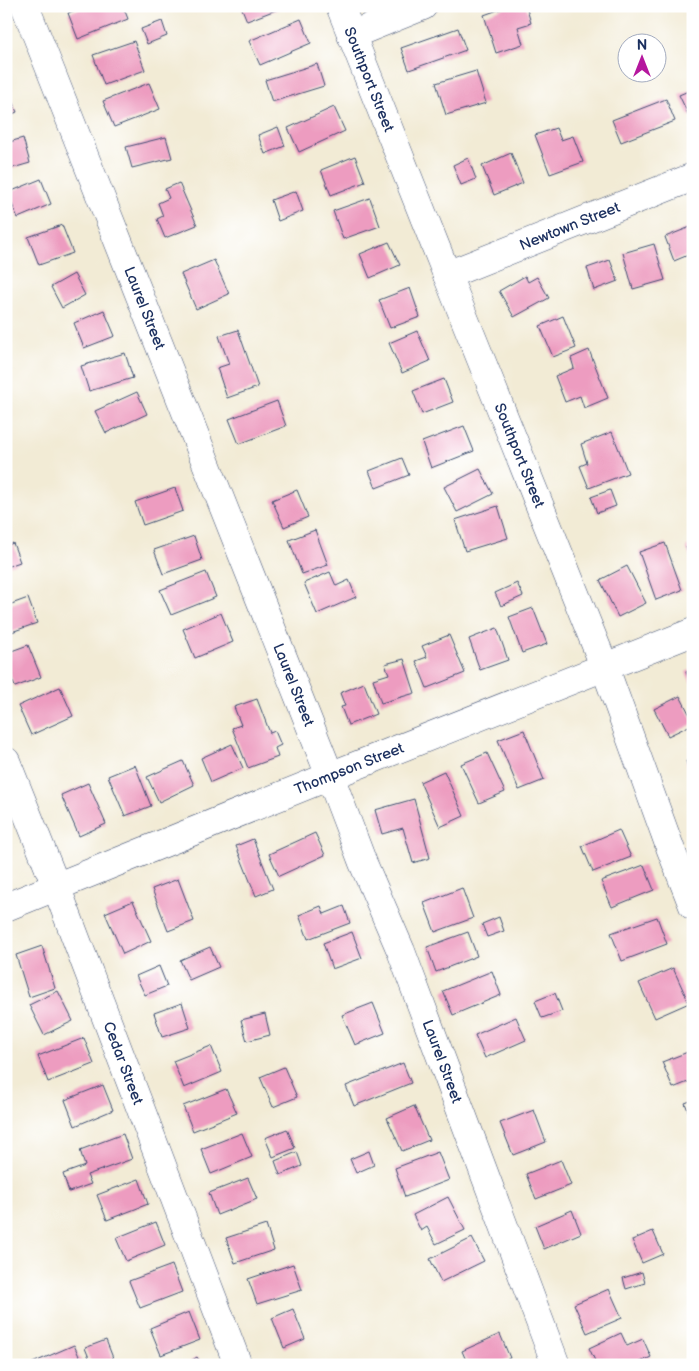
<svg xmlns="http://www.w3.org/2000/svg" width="699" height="1371" font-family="'Balsamiq Sans',sans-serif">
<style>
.building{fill:#ed9cc0}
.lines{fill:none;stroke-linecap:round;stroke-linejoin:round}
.minor-casing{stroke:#3b4b70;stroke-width:29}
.minor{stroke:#fff;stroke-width:28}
.labels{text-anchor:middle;stroke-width:4;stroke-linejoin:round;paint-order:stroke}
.street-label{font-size:15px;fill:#1b2f5e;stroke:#fff}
</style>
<rect width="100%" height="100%" fill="#fff"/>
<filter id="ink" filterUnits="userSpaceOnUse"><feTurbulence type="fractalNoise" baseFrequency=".02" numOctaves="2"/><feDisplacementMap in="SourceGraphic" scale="10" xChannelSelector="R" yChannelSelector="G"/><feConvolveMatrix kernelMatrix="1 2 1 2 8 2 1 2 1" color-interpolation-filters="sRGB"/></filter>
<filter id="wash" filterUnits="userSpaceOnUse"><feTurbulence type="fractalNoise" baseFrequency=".0096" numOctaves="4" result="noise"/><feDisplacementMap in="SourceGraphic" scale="20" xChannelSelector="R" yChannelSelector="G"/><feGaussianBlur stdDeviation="1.12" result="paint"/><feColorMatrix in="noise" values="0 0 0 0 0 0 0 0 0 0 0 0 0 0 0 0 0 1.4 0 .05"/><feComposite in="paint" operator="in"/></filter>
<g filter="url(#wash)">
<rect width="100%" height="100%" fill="#f2ebd5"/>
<g id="blocks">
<!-- building -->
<g class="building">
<polygon points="86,6 123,6 128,19 78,39 68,13"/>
<polygon points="241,6 286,6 247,21"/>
<polygon points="509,6 526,6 531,23 518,27 523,44 496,53 484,15"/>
<polygon points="301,19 311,43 260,65 249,41"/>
<polygon points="162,21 167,36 147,44 141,29"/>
<polygon points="458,28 466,50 409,70 401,48"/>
<polygon points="134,41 145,70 104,85 93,55"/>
<polygon points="317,64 324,86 272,102 265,80"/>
<polygon points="476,71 486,103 446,115 436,83"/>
<polygon points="149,83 160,109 114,127 103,101"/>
<polygon points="6,89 17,112 6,117"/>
<polygon points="693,89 693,115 689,116 679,95"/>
<polygon points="666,99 675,121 621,142 612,120"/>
<polygon points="334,107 345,131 299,152 288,128"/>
<polygon points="278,127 285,146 265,154 258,135"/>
<polygon points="556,128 561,140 573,136 583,162 550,174 535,135"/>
<polygon points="166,137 172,158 132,168 126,147"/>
<polygon points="23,138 30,163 6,170 6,143"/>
<polygon points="511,153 523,183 494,195 482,166"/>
<polygon points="355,156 365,182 331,195 321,170"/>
<polygon points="468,158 476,179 461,185 453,165"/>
<polygon points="41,179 51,204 18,218 7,193"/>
<polygon points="179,183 197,225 165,238 157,219 163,216 158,203 169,198 165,189"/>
<polygon points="296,191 303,211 278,221 271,200"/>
<polygon points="370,198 380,226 343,239 333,211"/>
<polygon points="62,225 73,253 39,265 28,237"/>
<polygon points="693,226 693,253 674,261 665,237"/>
<polygon points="389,242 400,265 370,278 360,254"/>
<polygon points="654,244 665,280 633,289 623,253"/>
<polygon points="214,260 229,294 196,309 181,274"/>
<polygon points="610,260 618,281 594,290 587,268"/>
<polygon points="74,274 85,295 62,308 51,287"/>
<polygon points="525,276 528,282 537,277 549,298 514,317 499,291"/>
<polygon points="410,288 420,317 390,328 379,300"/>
<polygon points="104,310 115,336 84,348 74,323"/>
<polygon points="563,316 576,348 553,357 540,326"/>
<polygon points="238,330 258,387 227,398 217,368 229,364 219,336"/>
<polygon points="417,331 430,361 402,373 389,343"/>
<polygon points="589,350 608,398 584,408 580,396 565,402 555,376 574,368 571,358"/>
<polygon points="125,353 133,378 89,391 81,366"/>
<polygon points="444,379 453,402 422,414 413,391"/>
<polygon points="137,392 147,414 106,433 95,411"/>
<polygon points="277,401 286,426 239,444 229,419"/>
<polygon points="464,426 474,451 431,468 422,442"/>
<polygon points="612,432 628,473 589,488 580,466 587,463 581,444"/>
<polygon points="402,458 409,475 376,488 369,471"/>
<polygon points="480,469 493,494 457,512 444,487"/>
<polygon points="175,488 183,511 143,525 135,502"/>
<polygon points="297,490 308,517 284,527 272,500"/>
<polygon points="610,490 616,506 597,513 591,497"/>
<polygon points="498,506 508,538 465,551 455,520"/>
<polygon points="315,530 328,565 302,574 289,540"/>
<polygon points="194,536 202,560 163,574 154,550"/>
<polygon points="13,543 20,562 6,567 6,546"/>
<polygon points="665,543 682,590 656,600 639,552"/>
<polygon points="693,544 693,563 686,547"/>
<polygon points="627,566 646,603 618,617 600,580"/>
<polygon points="206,572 216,597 171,615 160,590"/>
<polygon points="330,572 336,586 349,580 356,597 317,614 304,583"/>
<polygon points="517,583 523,596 501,606 495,593"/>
<polygon points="28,598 37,623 6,634 6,606"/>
<polygon points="533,608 547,644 522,653 509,617"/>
<polygon points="221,613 233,642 195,658 183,629"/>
<polygon points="497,628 508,660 480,670 469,639"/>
<polygon points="449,635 465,673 427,688 416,661 427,657 422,646"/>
<polygon points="28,645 41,677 15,687 6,664 6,653"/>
<polygon points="404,659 415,693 381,703 373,679 389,674 385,664"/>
<polygon points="693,669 693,687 686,672"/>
<polygon points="364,683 376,714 348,725 341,707 345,706 340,693"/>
<polygon points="60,687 73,716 31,735 18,706"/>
<polygon points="680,696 693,721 693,724 668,736 654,709"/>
<polygon points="257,699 270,733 275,731 281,745 275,748 278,757 248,768 232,728 241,725 234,707"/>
<polygon points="524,730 544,780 519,790 498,740"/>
<polygon points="232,744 243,768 211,782 201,758"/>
<polygon points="487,753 505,792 479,803 461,764"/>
<polygon points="693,760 693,781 692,781 686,761"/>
<polygon points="183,761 194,785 159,802 147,777"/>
<polygon points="135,765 151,806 125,816 108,776"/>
<polygon points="444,771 464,816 440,827 420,782"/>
<polygon points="88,783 106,824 79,836 61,795"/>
<polygon points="414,799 430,858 413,863 403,828 382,834 375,810"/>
<polygon points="619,830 631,857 593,872 582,846"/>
<polygon points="315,833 325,855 279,876 269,854"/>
<polygon points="253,839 273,889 256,896 236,846"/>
<polygon points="644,865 654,890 612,907 601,881"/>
<polygon points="178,879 194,921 168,931 152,889"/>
<polygon points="462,888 473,918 435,932 424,903"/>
<polygon points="133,901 151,941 123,954 105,913"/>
<polygon points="321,906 324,914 344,906 350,923 308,939 299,915"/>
<polygon points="499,917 504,931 487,937 482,924"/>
<polygon points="657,917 667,944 622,961 611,933"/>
<polygon points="352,932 362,958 332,969 323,943"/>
<polygon points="468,932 477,956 436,972 427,947"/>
<polygon points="42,946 55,988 29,997 16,955"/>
<polygon points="210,947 219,967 189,980 180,960"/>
<polygon points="159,966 167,986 145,995 136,976"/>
<polygon points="673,968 689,1003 655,1018 639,983"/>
<polygon points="492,971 501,995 453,1015 443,991"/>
<polygon points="58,991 73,1021 44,1035 29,1005"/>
<polygon points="555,993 562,1011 542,1018 535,1001"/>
<polygon points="182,1003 190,1028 162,1037 154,1013"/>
<polygon points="373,1003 385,1033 355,1045 342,1015"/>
<polygon points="265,1014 270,1035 247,1041 241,1020"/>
<polygon points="516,1017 526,1040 485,1058 475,1035"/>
<polygon points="84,1038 94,1064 48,1082 38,1056"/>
<polygon points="211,1046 222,1072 184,1088 173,1061"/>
<polygon points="693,1050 693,1080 673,1088 662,1062"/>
<polygon points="403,1063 411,1083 354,1106 346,1086"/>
<polygon points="284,1067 297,1097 273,1107 260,1077"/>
<polygon points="103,1085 113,1110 75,1126 65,1100"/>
<polygon points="226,1089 237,1113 193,1131 183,1106"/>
<polygon points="693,1100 693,1123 685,1103"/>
<polygon points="414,1106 429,1140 402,1151 387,1118"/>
<polygon points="534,1110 546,1142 513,1155 500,1123"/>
<polygon points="287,1129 295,1148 273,1157 265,1138"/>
<polygon points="242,1133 252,1157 211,1174 201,1149"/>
<polygon points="123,1134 132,1159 87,1175 91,1184 69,1192 63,1174 85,1166 80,1150"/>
<polygon points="369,1151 374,1165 356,1173 350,1159"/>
<polygon points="297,1152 302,1166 280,1175 275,1161"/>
<polygon points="438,1152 449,1180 405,1197 395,1168"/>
<polygon points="561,1160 571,1185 536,1199 526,1174"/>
<polygon points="248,1178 257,1199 217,1215 209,1193"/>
<polygon points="139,1179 148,1204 107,1220 97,1195"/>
<polygon points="448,1197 465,1230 436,1244 427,1227 421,1231 413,1215"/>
<polygon points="572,1210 581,1233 544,1249 535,1226"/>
<polygon points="156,1222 165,1245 126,1261 116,1238"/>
<polygon points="266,1225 274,1250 235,1263 226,1238"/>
<polygon points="653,1231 663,1254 642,1263 632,1240"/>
<polygon points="472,1238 484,1261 441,1282 430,1259"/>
<polygon points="293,1264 302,1290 257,1304 248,1279"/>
<polygon points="172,1265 182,1292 140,1308 129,1281"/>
<polygon points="642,1272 645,1283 626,1289 623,1278"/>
<polygon points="609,1289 622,1318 587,1333 574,1304"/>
<polygon points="293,1309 305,1339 284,1348 272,1318"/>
<polygon points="189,1312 200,1340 161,1355 150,1328"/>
<polygon points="621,1333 627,1346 643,1339 651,1357 634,1365 597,1365 589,1348"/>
<polygon points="500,1334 510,1358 494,1365 468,1365 462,1351"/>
<polygon points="106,1340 115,1363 111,1365 92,1365 85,1348"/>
<polygon points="74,1345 83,1365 28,1365"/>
<polygon points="197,1357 202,1365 185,1365"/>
<polygon points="319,1361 319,1365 302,1365 302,1364"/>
</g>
</g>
</g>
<g filter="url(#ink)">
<use href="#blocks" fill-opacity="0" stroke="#3b4b70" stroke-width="1"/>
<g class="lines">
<defs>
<g id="minor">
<path id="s1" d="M 25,6 L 330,776 L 363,863 L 401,951 L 556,1365"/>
<path id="s2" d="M 340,6 L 447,275 L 605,668 L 671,850 L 693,906"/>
<polyline points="351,35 423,6"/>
<path id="s3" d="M 447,275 L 693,177"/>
<path id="s4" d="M 6,761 L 56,886 L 238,1365"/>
<path id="s5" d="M 6,907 L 330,776 L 693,632"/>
</g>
</defs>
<!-- minor casing -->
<use href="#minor" class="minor-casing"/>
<!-- minor -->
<use href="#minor" class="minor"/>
</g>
</g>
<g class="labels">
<!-- street labels -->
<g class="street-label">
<text dy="5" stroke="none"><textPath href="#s2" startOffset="79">Southport Street</textPath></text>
<text dy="5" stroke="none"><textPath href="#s3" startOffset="132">Newtown Street</textPath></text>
<text dy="5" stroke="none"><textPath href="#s1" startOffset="325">Laurel Street</textPath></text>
<text dy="5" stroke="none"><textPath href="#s2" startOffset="484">Southport Street</textPath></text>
<text dy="5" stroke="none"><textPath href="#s1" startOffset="730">Laurel Street</textPath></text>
<text dy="5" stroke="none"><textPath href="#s5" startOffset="370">Thompson Street</textPath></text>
<text dy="5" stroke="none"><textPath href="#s1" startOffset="1135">Laurel Street</textPath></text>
<text dy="5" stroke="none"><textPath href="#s4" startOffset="324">Cedar Street</textPath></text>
</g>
</g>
<!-- margin -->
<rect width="699" height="1371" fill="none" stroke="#fff" stroke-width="25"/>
<!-- north arrow -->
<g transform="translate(642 58)"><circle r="24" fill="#ffffff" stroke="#a4acbf"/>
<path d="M0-4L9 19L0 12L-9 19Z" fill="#b5179e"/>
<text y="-8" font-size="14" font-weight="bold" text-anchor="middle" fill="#1b2f5e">N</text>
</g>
</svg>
